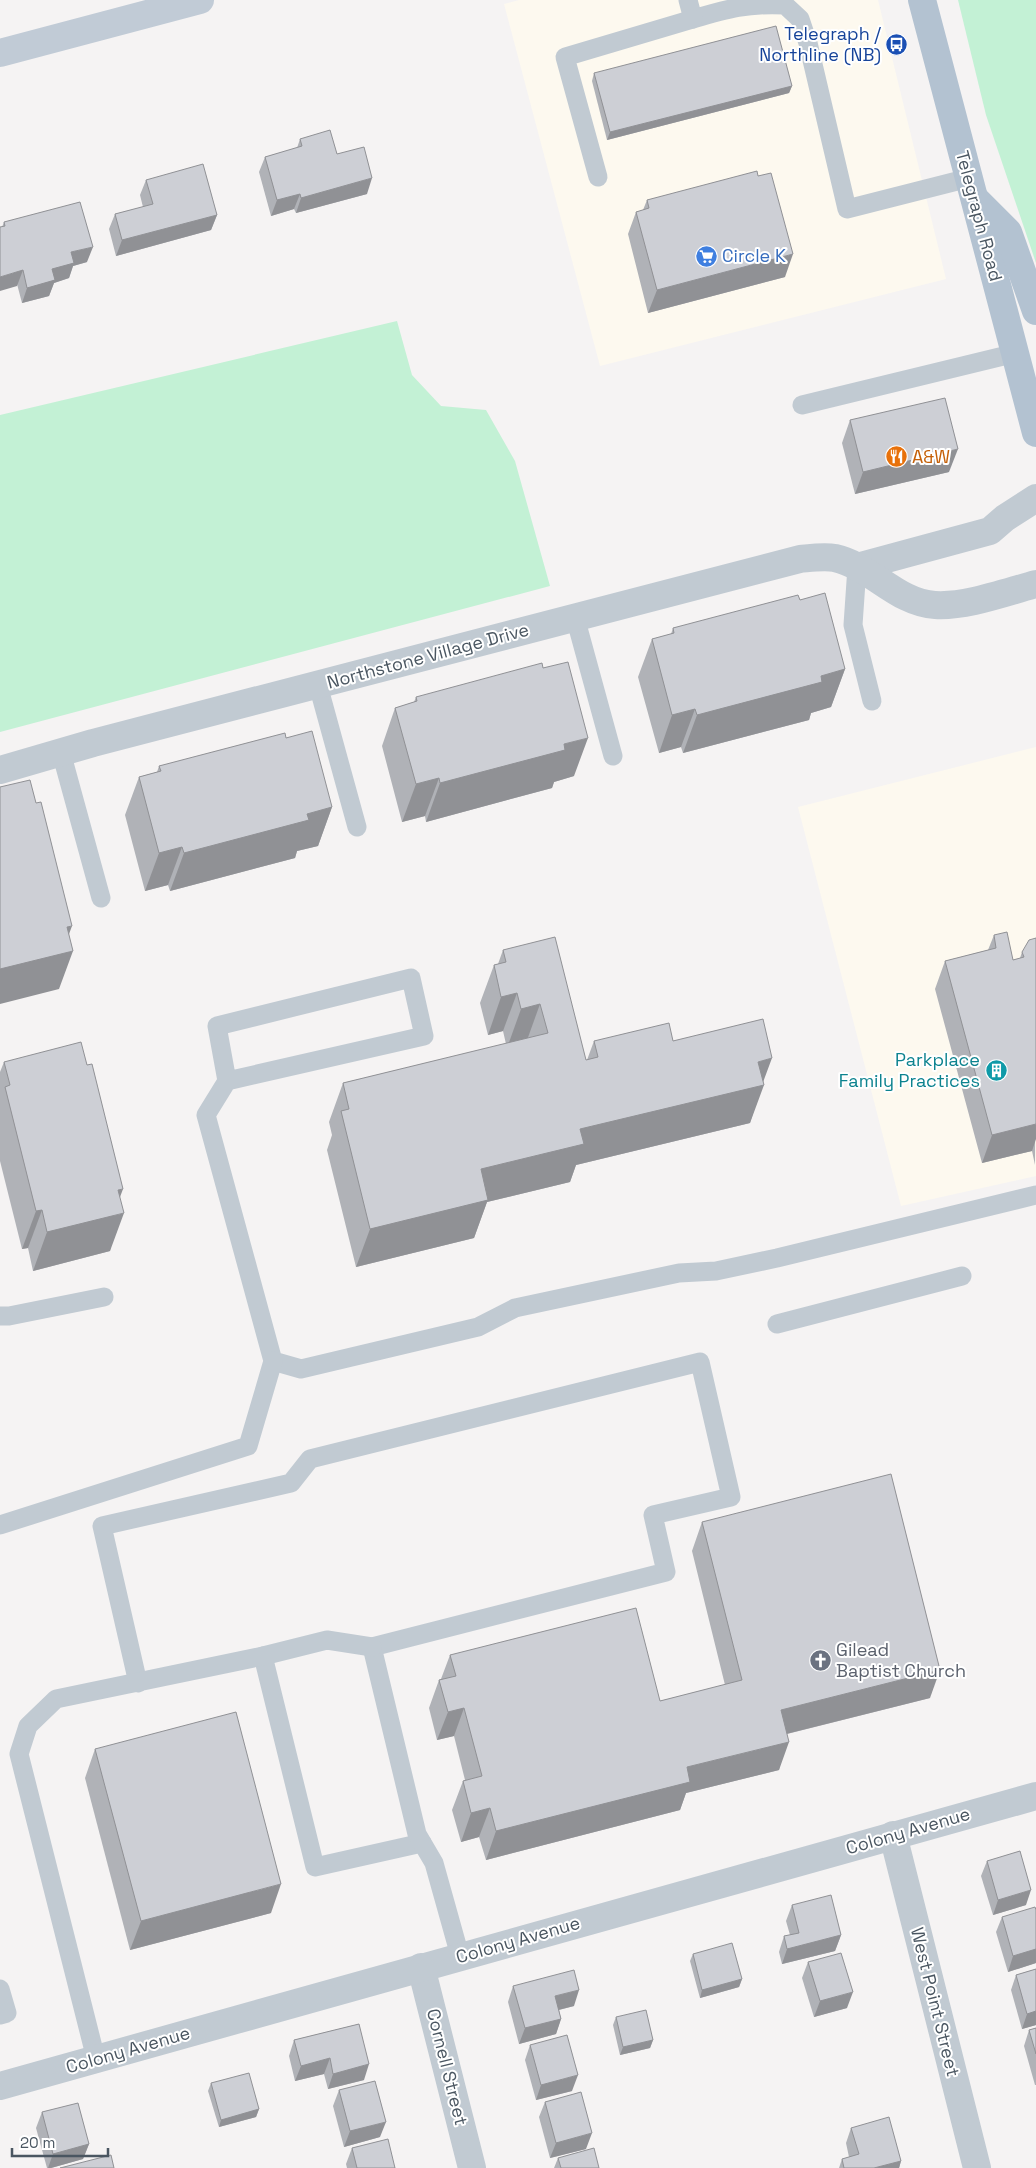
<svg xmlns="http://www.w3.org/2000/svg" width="1036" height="2168" font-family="'Space Grotesk',sans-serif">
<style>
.commercial{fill:#fdf9ef}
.green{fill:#c3f1d5}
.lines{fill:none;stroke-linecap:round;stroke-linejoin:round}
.service{stroke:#c1cad2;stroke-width:19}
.minor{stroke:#c1cad2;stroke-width:28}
.secondary{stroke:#c1cbd6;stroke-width:28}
.primary{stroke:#b3c2d1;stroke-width:28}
.wall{fill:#b0b2b7}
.shaded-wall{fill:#909195}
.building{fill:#cdcfd5;stroke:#909195}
.labels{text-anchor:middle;stroke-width:4;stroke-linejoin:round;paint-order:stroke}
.transit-label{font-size:18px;fill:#164399;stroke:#fff;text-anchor:end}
.street-label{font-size:18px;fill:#4a5661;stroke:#fff}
.shop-label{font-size:18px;fill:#366cbe;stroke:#fff;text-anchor:start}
.food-label{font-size:18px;fill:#c56008;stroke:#fff;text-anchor:start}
.culture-label{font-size:18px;fill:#0d838f;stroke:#fff;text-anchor:end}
.worship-label{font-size:18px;fill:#5b616d;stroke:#fff;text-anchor:start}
</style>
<rect width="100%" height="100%" fill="#f5f3f3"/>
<!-- commercial -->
<g class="commercial">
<polygon points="519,0 878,0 946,279 600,366 504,4"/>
<polygon points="1036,747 1036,1176 901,1206 798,807"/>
</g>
<!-- green -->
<g class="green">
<polygon points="958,0 1036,0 1036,263 986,115"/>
<polygon points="397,321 412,375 441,406 486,410 515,461 550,586 0,732 0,415"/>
</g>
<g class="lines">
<!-- service -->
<g class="service">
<path d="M 688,0 L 693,19 C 727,9 748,3 785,5 L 800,19 L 808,43 L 847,209 L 969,178"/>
<polyline points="598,177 565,57 693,19"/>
<polyline points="802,405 1016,353"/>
<polyline points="857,567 853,625 872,701"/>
<polyline points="575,617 613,756"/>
<polyline points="318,685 357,827"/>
<polyline points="61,752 101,898"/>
<polyline points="227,1081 424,1036 411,978 217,1026 227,1081 206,1115 273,1361 301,1369 478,1327 515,1308 679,1273 716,1271 777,1258 1036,1195"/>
<polyline points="0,1316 9,1316 104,1297"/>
<polyline points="777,1324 962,1276"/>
<polyline points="0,1525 248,1446 273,1361"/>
<polyline points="263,1656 315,1867 422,1843"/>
<polyline points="138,1683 102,1526 291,1483 310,1459 700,1362 731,1497 653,1515 666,1572 372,1647 417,1834 434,1863 460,1956"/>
<polyline points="0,1989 7,2013 0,2015"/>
<polyline points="96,2059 19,1754 28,1726 56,1699 263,1656 327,1640 372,1647"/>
</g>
<!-- minor -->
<g class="minor">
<polyline points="857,567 990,531 1005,518 1036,498"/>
<path d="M 0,770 L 93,743 L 800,559 C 811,558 824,556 835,558 C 871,566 897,603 935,605 C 966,607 1006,592 1036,584"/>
<polyline points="893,1835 977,2168"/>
<polyline points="421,1967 472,2168"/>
<polyline points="0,2086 1036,1796"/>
</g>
<!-- secondary -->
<polyline class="secondary" points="0,53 200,0"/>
<!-- primary -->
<g class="primary">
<polyline points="922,0 1036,433"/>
<polyline points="975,199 1008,232 1036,311"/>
</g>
</g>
<!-- wall -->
<g class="wall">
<polygon points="594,73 792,86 789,93 607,140 592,81"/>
<polygon points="300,139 337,154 367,194 296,213 294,209 271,216 259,172 265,157 297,148"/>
<polygon points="758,176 785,277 648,313 628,234 636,212 643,210 647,200"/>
<polygon points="146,180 217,215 211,230 116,256 109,229 115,214 143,207 140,195"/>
<polygon points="4,222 87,262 73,266 69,278 54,283 49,296 22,303 2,227"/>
<polygon points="850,420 949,472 855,494 842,443"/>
<polygon points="800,600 845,669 831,707 811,713 809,720 683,753 681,747 659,753 638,677 652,639 671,634 673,628"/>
<polygon points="416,697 574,776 554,782 552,788 426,822 425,816 402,822 382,746 395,708 414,702"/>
<polygon points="286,738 332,807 318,846 297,851 295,858 170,891 168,885 145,891 125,815 139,777 157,772 159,766"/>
<polygon points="994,935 1013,960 1020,958 1022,952 1036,938 1035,1165 1032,1151 982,1163 935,989 945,961 988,950"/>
<polygon points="503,950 586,1060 587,1060 594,1041 673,1041 763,1082 750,1123 576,1165 570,1182 487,1202 474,1238 356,1267 327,1150 332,1135 329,1122 343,1083 506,1044 503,1031 488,1035 480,1003 494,965 498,964"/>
<polygon points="4,1062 120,1197 110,1251 33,1271 28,1248 22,1249 0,1161 0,1072"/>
<polygon points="702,1522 930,1698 787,1734 779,1770 686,1793 680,1810 486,1860 479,1837 461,1842 452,1810 463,1781 465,1780 454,1736 437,1740 429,1708 439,1680 441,1679 450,1655 660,1701 725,1685 692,1551"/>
<polygon points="95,1749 271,1913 130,1950 85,1778"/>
<polygon points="987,1861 1026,1905 993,1915 981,1876"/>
<polygon points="792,1905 841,1935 835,1951 782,1964 779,1952 784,1936 790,1935 786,1921"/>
<polygon points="1036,1910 1036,1963 1008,1972 996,1932 1002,1917"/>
<polygon points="693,1954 742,1979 739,1987 700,1998 690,1961"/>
<polygon points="808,1962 847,2008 814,2017 802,1978"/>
<polygon points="1036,1969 1036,2025 1022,2029 1011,1990 1016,1975"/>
<polygon points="513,1986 574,2006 559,2010 561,2019 556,2034 519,2044 508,2002"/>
<polygon points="616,2017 653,2040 650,2048 620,2055 613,2025"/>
<polygon points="359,2024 364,2080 328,2089 324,2074 295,2081 289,2056 294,2040"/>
<polygon points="1036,2028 1036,2085 1035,2085 1024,2046 1029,2030"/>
<polygon points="530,2045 572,2091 536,2100 525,2060"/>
<polygon points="211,2083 259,2109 256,2117 219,2127 208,2091"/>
<polygon points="339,2090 380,2137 344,2147 333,2106"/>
<polygon points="545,2102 586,2149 550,2158 539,2117"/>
<polygon points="42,2112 89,2144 83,2159 51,2168 47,2168 36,2128"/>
<polygon points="851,2128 901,2161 899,2168 839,2168 842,2159 849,2157 846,2143"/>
<polygon points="352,2148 395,2168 347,2168 346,2164"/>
<polygon points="558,2158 599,2168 554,2168"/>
</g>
<!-- shaded-wall -->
<g class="shaded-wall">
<polygon points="792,86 789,93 607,140 610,132"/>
<polygon points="372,178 367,194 296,213 301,198"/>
<polygon points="300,194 294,209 271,216 277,200"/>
<polygon points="217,215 211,230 116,256 122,240"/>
<polygon points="93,247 87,262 73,266 69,278 54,283 49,296 22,303 27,288 52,269 71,252"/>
<polygon points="793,254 785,277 648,313 657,290"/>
<polygon points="23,270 17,286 0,291 0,277"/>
<polygon points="958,449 949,472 855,494 863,472"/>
<polygon points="845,669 831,707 811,713 809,720 683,753 697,715 821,676"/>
<polygon points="695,709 681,747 659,753 672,715"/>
<polygon points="588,738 574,776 554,782 552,788 426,822 440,783 564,744"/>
<polygon points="439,778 425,816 402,822 416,784"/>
<polygon points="332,807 318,846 297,851 295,858 170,891 184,853 307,814"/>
<polygon points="182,847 168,885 145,891 159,853"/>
<polygon points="72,926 62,953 73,951 59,989 0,1004 0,969 67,927"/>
<polygon points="517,993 503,1031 488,1035 501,997"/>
<polygon points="540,1004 526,1043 507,1048 521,1009"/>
<polygon points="772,1058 762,1085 764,1085 750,1123 576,1165 570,1182 487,1202 474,1238 356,1267 370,1229 481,1169 580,1129 758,1062"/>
<polygon points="1036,1124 1036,1139 1032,1151 982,1163 992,1135"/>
<polygon points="123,1189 113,1216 124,1213 110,1251 33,1271 47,1232 118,1190"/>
<polygon points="42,1210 28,1248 22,1249 36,1211"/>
<polygon points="940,1670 930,1698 770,1738 781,1710"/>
<polygon points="464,1708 454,1736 437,1740 448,1712"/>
<polygon points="789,1742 779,1770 686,1793 680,1810 486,1860 496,1831 687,1767"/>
<polygon points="490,1808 479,1837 461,1842 471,1813"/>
<polygon points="281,1884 271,1913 130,1950 141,1921"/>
<polygon points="1031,1890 1026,1905 993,1915 998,1900"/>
<polygon points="841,1935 835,1951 782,1964 787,1949"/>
<polygon points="1036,1949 1036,1963 1008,1972 1013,1956"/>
<polygon points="742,1979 739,1987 700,1998 702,1990"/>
<polygon points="579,1990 574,2006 550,2012 555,1996"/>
<polygon points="853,1992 847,2008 814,2017 820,2001"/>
<polygon points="1036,2011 1036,2025 1022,2029 1027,2014"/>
<polygon points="561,2019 556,2034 519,2044 525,2028"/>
<polygon points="653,2040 650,2048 620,2055 623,2047"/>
<polygon points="330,2058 324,2074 295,2081 301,2066"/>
<polygon points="369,2064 364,2080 328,2089 333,2074"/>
<polygon points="578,2075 572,2091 536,2100 541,2085"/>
<polygon points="259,2109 256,2117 219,2127 221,2120"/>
<polygon points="386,2122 380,2137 344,2147 350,2131"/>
<polygon points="592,2133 586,2149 550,2158 556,2143"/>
<polygon points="89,2144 83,2159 51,2168 48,2168 53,2154"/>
<polygon points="901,2161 899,2168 874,2168"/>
</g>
<!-- building -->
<g class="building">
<polygon points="776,26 792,86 610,132 594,73"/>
<polygon points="330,130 337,154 364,147 372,178 301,198 300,194 277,200 265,157 302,146 300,139"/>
<polygon points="203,164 217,215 122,240 115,214 153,204 146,180"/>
<polygon points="757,171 758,176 771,173 793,254 657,290 636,212 649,208 647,200"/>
<polygon points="80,202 93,247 71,252 74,263 52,269 55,280 27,288 23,270 0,277 0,227 5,226 4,222"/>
<polygon points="945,398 958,449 863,472 850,420"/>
<polygon points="825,593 845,669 821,676 822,682 697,715 695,709 672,715 652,639 674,633 673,628 798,595 800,600"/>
<polygon points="568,662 588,738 564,744 565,750 440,783 439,778 416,784 395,708 417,701 416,697 542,663 543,668"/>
<polygon points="312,731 332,807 307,814 309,820 184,853 182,847 159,853 139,777 161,771 159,766 285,733 286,738"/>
<polygon points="30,780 36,803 41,802 72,926 67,927 73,951 0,969 0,787"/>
<polygon points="1007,932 1013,960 1024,957 1022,952 1029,940 1036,938 1036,1124 992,1135 945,961 996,948 994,935"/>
<polygon points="555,937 586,1060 598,1057 594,1041 669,1023 673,1041 763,1019 772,1058 758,1062 764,1085 580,1129 584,1144 481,1169 488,1200 370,1229 341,1111 349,1109 343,1083 548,1033 540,1004 521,1009 517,993 501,997 494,965 506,962 503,950"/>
<polygon points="81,1042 87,1065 92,1064 123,1189 118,1190 124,1213 47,1232 42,1210 36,1211 5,1087 10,1085 4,1062"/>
<polygon points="891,1474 940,1670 781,1710 789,1742 687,1767 690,1782 496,1831 490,1808 471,1813 463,1781 482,1776 464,1708 448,1712 439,1680 456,1676 450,1655 636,1608 660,1701 742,1680 702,1522"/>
<polygon points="236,1712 281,1884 141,1921 95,1749"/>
<polygon points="1020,1851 1031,1890 998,1900 987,1861"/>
<polygon points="831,1895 841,1935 787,1949 784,1936 799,1933 792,1905"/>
<polygon points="1035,1907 1036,1910 1036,1949 1013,1956 1002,1917"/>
<polygon points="732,1943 742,1979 702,1990 693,1954"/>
<polygon points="841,1953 853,1992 820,2001 808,1962"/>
<polygon points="1036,1969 1036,2011 1027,2014 1016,1975"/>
<polygon points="574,1970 579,1990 555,1996 561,2019 525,2028 513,1986"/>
<polygon points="646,2010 653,2040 623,2047 616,2017"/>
<polygon points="359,2024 369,2064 333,2074 330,2058 301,2066 294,2040"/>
<polygon points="1036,2028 1036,2054 1029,2030"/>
<polygon points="567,2035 578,2075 541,2085 530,2045"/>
<polygon points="249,2073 259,2109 221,2120 211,2083"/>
<polygon points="375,2081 386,2122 350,2131 339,2090"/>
<polygon points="581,2092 592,2133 556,2143 545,2102"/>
<polygon points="78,2103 89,2144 53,2154 42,2112"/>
<polygon points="889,2117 901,2161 874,2168 844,2168 842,2159 859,2154 851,2128"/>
<polygon points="388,2139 395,2168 357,2168 352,2148"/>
<polygon points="594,2148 599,2168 561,2168 558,2158"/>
<polygon points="111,2155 114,2168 60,2168"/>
</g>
<!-- icons -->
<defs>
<symbol id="bus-disc" viewBox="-11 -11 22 22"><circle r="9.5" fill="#1a4fb4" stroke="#fff"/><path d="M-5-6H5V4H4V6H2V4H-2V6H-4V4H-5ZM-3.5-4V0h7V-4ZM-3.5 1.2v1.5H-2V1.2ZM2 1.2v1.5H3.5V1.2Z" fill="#fff"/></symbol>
<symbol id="supermarket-disc" viewBox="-11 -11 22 22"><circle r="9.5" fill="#3f7fe0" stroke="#fff"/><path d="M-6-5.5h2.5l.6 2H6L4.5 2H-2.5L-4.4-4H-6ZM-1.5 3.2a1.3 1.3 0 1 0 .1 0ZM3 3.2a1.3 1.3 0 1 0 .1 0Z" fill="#fff"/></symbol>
<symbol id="restaurant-disc" viewBox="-11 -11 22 22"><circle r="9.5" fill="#e8710a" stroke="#fff"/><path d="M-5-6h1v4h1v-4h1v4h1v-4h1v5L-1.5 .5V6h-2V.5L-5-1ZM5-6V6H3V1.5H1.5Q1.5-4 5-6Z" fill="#fff"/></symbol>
<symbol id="building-disc" viewBox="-11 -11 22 22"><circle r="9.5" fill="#0f9aa8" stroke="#fff"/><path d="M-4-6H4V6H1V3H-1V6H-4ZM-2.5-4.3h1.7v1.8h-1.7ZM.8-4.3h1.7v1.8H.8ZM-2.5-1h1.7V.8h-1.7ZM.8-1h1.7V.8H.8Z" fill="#fff"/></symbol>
<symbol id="church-disc" viewBox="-11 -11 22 22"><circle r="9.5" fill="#6b7280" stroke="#fff"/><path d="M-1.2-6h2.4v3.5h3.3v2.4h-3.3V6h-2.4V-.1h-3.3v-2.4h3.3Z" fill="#fff"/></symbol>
</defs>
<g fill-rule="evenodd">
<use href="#bus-disc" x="884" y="32" width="25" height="25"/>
<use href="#supermarket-disc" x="694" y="244" width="25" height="25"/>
<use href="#restaurant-disc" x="884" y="444" width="25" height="25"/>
<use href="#building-disc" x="984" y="1058" width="25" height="25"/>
<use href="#church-disc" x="808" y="1648" width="25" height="25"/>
</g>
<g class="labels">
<!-- transit labels -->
<g class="transit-label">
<text x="881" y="40">Telegraph /<tspan x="881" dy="21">Northline (NB)</tspan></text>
</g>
<!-- street labels -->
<g class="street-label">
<text transform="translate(979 216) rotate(75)" y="6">Telegraph Road</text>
<text transform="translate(428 656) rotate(-15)" y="6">Northstone Village Drive</text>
<text transform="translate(908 1831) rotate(-16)" y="6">Colony Avenue</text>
<text transform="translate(518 1940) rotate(-16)" y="6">Colony Avenue</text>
<text transform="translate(935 2002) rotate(76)" y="6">West Point Street</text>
<text transform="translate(128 2050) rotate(-16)" y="6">Colony Avenue</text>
<text transform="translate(447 2067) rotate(76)" y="6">Cornell Street</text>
</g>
<!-- shop labels -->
<g class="shop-label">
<text x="722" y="262">Circle K</text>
</g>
<!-- food labels -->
<g class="food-label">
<text x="912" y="463">A&amp;W</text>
</g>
<!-- culture labels -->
<g class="culture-label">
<text x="980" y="1066">Parkplace<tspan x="980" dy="21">Family Practices</tspan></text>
</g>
<!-- worship labels -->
<g class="worship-label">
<text x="836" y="1656">Gilead<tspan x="836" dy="21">Baptist Church</tspan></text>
</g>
</g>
<!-- scale -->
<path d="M12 2148v8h96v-8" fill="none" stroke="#4a5661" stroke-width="2.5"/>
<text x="20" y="2148" font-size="15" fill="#4a5661" stroke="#ffffff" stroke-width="4" paint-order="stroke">20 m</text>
</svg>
